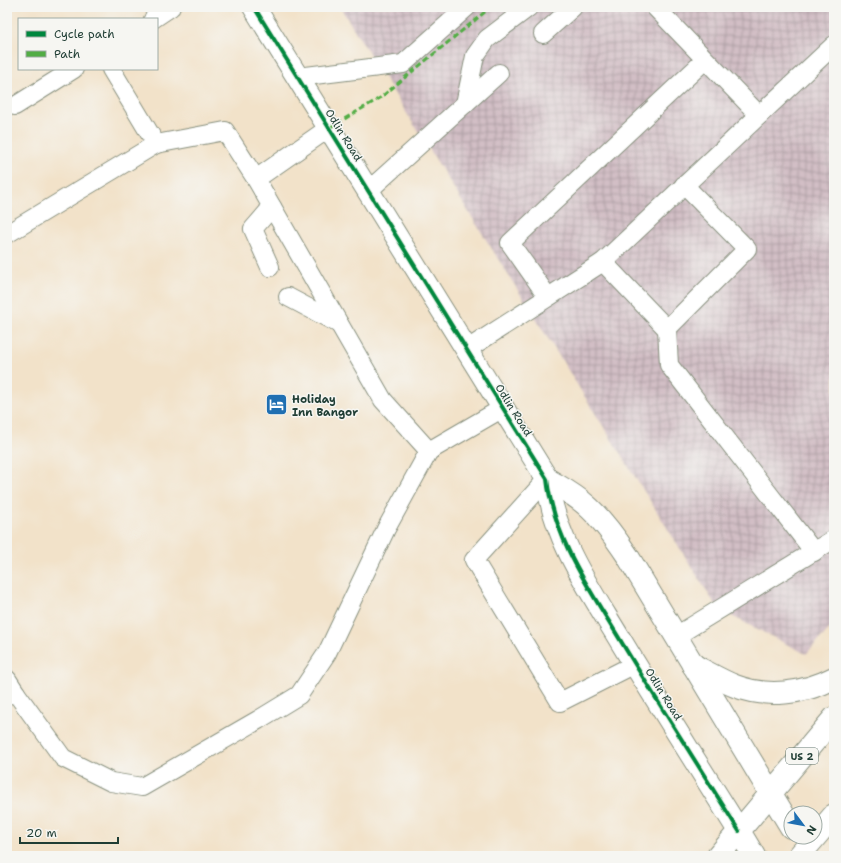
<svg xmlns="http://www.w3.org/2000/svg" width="841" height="863" font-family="'Shantell Sans',sans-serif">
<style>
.industrial{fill:url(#industrial-grid)}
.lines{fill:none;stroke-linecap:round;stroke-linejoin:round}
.service-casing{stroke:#88907e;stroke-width:20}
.tertiary-casing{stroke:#88907e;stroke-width:24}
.primary-casing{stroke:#88907e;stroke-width:24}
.motorway-casing{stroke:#88907e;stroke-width:24}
.service{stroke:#fff;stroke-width:18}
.tertiary{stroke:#fff;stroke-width:22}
.primary{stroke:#fff;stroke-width:22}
.motorway{stroke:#fff;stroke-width:22}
.quiet{stroke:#52ad45;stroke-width:3;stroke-dasharray:6 3;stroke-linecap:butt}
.cycleway-casing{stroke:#f6f6f2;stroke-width:6}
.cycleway{stroke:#00873e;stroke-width:4}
.labels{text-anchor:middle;stroke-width:3;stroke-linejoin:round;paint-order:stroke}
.shield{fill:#f6f6f2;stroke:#60746d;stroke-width:1}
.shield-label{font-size:10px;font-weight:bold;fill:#1f3d34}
.street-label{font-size:11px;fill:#1f3d34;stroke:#f6f6f2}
.poi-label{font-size:11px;font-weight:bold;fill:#1f3d34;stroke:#f6f6f2;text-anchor:start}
</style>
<defs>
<pattern id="industrial-grid" width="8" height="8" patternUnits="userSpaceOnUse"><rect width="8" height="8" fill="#d2bec5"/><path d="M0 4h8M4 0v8" fill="none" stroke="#aa9ca1"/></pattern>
</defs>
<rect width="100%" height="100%" fill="#f6f6f2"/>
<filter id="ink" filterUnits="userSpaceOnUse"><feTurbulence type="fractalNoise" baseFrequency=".025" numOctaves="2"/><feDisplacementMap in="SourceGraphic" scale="8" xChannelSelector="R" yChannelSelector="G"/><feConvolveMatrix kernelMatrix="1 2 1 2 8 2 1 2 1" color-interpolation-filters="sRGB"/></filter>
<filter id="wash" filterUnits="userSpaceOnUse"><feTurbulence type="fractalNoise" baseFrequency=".012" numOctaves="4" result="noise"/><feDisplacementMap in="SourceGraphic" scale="16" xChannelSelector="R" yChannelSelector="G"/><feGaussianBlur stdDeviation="0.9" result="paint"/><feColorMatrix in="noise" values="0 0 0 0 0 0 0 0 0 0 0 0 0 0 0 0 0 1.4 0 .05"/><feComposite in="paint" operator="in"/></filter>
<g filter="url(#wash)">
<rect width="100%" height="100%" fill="#f2e2c9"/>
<!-- industrial -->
<polygon class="industrial" points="340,7 834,7 834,624 806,654 718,609"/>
</g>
<g filter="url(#ink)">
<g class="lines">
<defs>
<g id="service">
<polyline points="655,7 759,115"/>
<polyline points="153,19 171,7"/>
<polyline points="543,34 573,7"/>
<polyline points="298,77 403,64 467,7"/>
<polyline points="465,104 475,56 487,39 529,7"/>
<polyline points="15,106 74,69"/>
<polyline points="156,144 225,131 256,179 383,400 429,451"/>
<polyline points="256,179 329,128"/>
<polyline points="368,191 499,73"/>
<polyline points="7,234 156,144 111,69"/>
<polyline points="603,262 667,329 747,249 684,185"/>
<polyline points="270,267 253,229 272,207"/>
<polyline points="288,297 339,324"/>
<polyline points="548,297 510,243 705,60"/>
<polyline points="667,329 669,365 814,552"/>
<polyline points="466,350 603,262 834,45"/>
<polyline points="547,479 474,560 560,702 635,664"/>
<polyline points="676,636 834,539"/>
<polyline points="7,679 16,693"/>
<polyline points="7,695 16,693 63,758 111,782 142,787 258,720 299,695 327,653 386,529 429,451 503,408"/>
</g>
<g id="tertiary">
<path d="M 254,7 L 547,479 C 554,540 591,591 622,643 C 660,706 700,768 739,831"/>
<path d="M 547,479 C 560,487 574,494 586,505 C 602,519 615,537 627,555 L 771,794"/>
</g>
<g id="primary">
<path d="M 693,665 C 707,672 720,680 735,686 C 767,698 803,694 834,678"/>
<polyline points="771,794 791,827"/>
<polyline points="754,856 739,831 834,718"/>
<polyline points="799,856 834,815"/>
</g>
<polyline id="motorway" points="718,856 739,831"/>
</defs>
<!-- service casing -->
<use href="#service" class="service-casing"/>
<!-- tertiary casing -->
<use href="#tertiary" class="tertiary-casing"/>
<!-- primary casing -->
<use href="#primary" class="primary-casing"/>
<!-- motorway casing -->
<use href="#motorway" class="motorway-casing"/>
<!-- service -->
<use href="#service" class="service"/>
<!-- tertiary -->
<use href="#tertiary" class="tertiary"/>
<!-- primary -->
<use href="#primary" class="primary"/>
<!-- motorway -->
<use href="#motorway" class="motorway"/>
<!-- quiet -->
<polyline class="quiet" points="329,128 380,98 491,7"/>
<defs>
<path id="cycleway" d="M 254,7 L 547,479 C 554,540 591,591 622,643 C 660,706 700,768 739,831"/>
</defs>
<!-- cycleway casing -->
<use href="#cycleway" class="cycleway-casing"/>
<!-- cycleway -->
<use href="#cycleway" class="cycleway"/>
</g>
</g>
<!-- icons -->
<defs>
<symbol id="hotel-square" viewBox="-11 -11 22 22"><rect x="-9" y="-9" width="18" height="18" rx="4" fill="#1f6fb2" stroke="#f6f6f2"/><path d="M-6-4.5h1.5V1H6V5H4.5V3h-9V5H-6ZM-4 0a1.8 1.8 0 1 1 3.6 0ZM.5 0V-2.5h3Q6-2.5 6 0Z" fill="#fff"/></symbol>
</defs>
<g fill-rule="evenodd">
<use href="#hotel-square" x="264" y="392" width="25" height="25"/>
</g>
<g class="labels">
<!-- shield labels -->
<rect class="shield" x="786" y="748" width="32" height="16" rx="3"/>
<g class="shield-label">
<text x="802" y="760">US 2</text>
</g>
<!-- street labels -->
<g class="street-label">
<text transform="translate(344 135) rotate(58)" y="4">Odlin Road</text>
<text transform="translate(514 410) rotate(58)" y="4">Odlin Road</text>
<text transform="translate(664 694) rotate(58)" y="4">Odlin Road</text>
</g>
<!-- poi labels -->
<g class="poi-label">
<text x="292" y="403">Holiday<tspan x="292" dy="13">Inn Bangor</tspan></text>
</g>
</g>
<!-- margin -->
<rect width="841" height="863" fill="none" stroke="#f6f6f2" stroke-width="24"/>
<!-- legend -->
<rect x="18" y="18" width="140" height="52" fill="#f6f6f2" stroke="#a0aca6"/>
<rect x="26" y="31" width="20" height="6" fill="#00873e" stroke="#a0aca6"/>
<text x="54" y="38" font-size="12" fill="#1f3d34">Cycle path</text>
<rect x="26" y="51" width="20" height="6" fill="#52ad45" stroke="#a0aca6"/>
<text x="54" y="58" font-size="12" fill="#1f3d34">Path</text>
<!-- north arrow -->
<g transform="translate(803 825) rotate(122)"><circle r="19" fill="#f6f6f2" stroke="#a0aca6"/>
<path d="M0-3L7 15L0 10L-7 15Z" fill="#1f6fb2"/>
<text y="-6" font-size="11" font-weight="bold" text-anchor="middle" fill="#1f3d34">N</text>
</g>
<!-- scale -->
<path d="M20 837v6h98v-6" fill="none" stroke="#1f3d34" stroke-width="2"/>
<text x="26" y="837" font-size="12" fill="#1f3d34" stroke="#f6f6f2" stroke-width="3" paint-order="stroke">20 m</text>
</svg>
